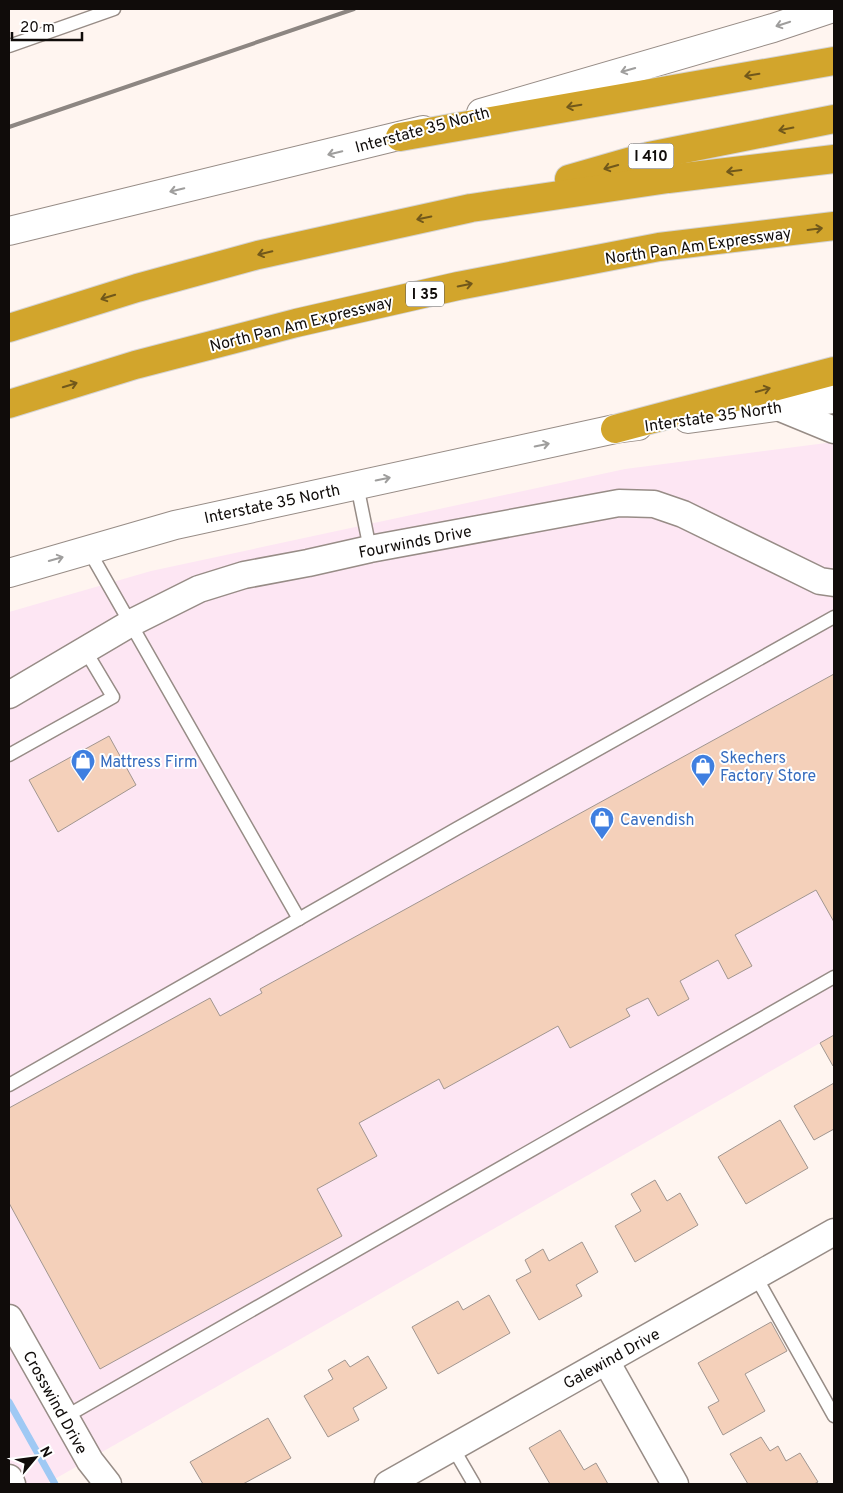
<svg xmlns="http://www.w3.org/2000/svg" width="843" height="1493" font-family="Overpass,sans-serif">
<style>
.commercial{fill:#fde6f3}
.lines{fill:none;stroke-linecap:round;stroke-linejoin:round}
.stream{stroke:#9fc9f4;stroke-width:7}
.building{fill:#f4d0ba;stroke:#a19690}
.service-casing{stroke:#978c86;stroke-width:15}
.minor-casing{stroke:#978c86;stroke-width:29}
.secondary-casing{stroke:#978c86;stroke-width:30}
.motorway-casing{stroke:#d4d3d3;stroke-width:30}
.service{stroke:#fff;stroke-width:12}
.minor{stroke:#fff;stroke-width:26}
.secondary{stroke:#fff;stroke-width:28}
.motorway{stroke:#d2a52c;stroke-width:28}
.rail{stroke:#8d8682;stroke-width:4}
.oneway{stroke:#9f9e9d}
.oneway2{stroke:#71581b}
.labels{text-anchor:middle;stroke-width:4;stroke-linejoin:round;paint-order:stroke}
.shield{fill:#fff;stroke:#585554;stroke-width:1}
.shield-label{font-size:15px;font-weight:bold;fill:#100c0a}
.street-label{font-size:16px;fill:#100c0a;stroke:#fff}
.shop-label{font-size:16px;fill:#366cbe;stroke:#fff;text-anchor:start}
</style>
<rect width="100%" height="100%" fill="#fff5f0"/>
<!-- commercial -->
<polygon class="commercial" points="834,442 834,1035 46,1484 9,1484 9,612 151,571 625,469"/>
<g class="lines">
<!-- stream -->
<polyline class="stream" points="9,1402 55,1484"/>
</g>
<!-- building -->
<g class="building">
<polygon points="834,674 834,922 816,890 735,935 752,966 728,979 718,960 680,981 689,999 658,1016 648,998 626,1009 630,1016 570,1048 558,1026 444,1089 439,1079 359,1123 377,1156 317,1189 342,1236 100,1369 9,1203 9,1108 210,998 220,1016 262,993 260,989"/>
<polygon points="109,736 136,785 58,832 29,780"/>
<polygon points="834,1035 834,1066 833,1066 820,1043"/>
<polygon points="834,1083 834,1129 814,1140 794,1106"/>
<polygon points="780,1120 808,1168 746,1204 718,1157"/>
<polygon points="655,1180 667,1201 680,1193 698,1225 635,1262 615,1226 641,1211 631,1194"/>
<polygon points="582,1242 598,1272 576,1285 582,1296 539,1320 516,1280 531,1272 525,1260 543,1249 549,1261"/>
<polygon points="489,1295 510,1333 438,1374 412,1327 458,1301 463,1310"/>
<polygon points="771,1322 787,1351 745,1374 765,1411 723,1435 708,1407 719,1401 698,1363"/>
<polygon points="368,1356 387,1388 353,1408 359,1420 328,1437 304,1396 333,1379 328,1370 345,1360 350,1367"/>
<polygon points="268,1418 291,1458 243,1484 203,1484 190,1462"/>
<polygon points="560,1430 584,1470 596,1463 608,1484 550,1484 529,1448"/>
<polygon points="761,1437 770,1451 778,1446 786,1461 800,1453 818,1482 814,1484 748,1484 730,1454"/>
</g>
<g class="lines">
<defs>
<g id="service">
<polyline points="9,46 114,9"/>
<polyline points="357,485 370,549"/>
<polyline points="88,549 299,919"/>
<polyline points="9,755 113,697 85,650"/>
<polyline points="9,1085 456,829 834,617"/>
<polyline points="756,1277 834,1416"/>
<polyline points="65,1417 834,977"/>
<polyline points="453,1448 474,1484"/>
</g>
<g id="minor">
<polyline points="778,407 834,430"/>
<polyline points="9,695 131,623 199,589 244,575 308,563 370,549 619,503 654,504 683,514 820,581 834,583"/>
<polyline points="9,1318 90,1461 108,1484"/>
<polyline points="606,1361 675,1484"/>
<polyline points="9,1478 12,1484"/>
<polyline points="388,1484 834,1232"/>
</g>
<g id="secondary">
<polyline points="481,113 773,28 830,9"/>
<polyline points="9,231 423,130"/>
<polyline points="688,419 834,399"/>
<polyline points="9,573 175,525 615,429 638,426"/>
</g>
<g id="motorway">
<polyline points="400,137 834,61"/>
<polyline points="569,179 649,156 834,119"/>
<polyline points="9,328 137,288 258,255 471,208 668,179 834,159"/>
<polyline points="9,404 135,365 296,323 458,286 659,247 834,226"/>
<polyline points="615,429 834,371"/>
</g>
</defs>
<!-- service casing -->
<use href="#service" class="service-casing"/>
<!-- minor casing -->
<use href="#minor" class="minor-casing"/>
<!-- secondary casing -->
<use href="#secondary" class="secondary-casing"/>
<!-- motorway casing -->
<use href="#motorway" class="motorway-casing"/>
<!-- service -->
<use href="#service" class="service"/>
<!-- minor -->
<use href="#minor" class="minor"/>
<!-- secondary -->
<use href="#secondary" class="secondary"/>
<!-- motorway -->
<use href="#motorway" class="motorway"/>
<!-- rail -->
<polyline class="rail" points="9,127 354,9"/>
</g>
<!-- one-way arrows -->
<defs><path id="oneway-shaft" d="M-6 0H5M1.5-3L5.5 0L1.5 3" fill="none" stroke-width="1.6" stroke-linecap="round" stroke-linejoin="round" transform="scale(1.25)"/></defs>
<g class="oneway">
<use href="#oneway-shaft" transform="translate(783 24) rotate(162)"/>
<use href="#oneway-shaft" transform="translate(628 70) rotate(164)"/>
<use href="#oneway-shaft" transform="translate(335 153) rotate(167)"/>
<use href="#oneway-shaft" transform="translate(177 190) rotate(167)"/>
<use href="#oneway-shaft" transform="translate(542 445) rotate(-12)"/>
<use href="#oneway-shaft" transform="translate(383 479) rotate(-12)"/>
<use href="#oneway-shaft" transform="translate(56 559) rotate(-16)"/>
</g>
<g class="oneway2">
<use href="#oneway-shaft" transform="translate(752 75) rotate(171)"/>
<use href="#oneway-shaft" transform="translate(574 106) rotate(170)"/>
<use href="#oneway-shaft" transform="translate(786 129) rotate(169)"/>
<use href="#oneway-shaft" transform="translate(611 167) rotate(164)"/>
<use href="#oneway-shaft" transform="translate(734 171) rotate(173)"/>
<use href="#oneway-shaft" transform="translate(424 218) rotate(168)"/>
<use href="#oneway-shaft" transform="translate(815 229) rotate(-7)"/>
<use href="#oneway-shaft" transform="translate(265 253) rotate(167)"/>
<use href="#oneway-shaft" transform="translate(465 285) rotate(-11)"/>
<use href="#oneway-shaft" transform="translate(108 297) rotate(163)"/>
<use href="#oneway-shaft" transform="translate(70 385) rotate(-17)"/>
<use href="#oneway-shaft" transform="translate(763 390) rotate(-15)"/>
</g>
<!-- icons -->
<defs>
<symbol id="shop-pin" viewBox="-11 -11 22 30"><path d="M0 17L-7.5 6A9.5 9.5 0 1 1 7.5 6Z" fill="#3f7fe0" stroke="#fff"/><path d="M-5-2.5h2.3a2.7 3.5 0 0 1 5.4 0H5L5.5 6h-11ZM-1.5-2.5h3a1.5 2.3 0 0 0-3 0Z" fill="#fff"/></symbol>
</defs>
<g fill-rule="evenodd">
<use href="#shop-pin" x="69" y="747" width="28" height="38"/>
<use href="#shop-pin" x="689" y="752" width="28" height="38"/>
<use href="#shop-pin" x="588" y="805" width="28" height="38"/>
</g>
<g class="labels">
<!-- shield labels -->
<g class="shield">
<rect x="628.5" y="143.5" width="45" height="25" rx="4"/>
<rect x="406" y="281.5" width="38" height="25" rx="4"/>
</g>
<g class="shield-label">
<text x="651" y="161">I 410</text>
<text x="425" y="299">I 35</text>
</g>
<!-- street labels -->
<g class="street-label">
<text transform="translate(422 129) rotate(-15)" y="6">Interstate 35 North</text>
<text transform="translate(698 245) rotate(-8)" y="6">North Pan Am Expressway</text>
<text transform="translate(301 323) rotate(-14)" y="6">North Pan Am Expressway</text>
<text transform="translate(713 416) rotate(-8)" y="6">Interstate 35 North</text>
<text transform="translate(272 503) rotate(-12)" y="6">Interstate 35 North</text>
<text transform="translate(415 541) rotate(-11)" y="6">Fourwinds Drive</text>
<text transform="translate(611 1358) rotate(-29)" y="6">Galewind Drive</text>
<text transform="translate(56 1402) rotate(61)" y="6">Crosswind Drive</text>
</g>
<!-- shop labels -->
<g class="shop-label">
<text x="720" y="763">Skechers<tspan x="720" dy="18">Factory Store</tspan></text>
<text x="100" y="767">Mattress Firm</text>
<text x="620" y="825">Cavendish</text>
</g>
</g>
<!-- border -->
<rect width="843" height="1493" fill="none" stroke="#100c0a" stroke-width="20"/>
<!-- north arrow -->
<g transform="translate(35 1458) rotate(61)" stroke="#ffffff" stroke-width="4" paint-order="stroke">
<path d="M0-4L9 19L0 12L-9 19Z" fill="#100c0a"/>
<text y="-8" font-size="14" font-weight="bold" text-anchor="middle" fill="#100c0a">N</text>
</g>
<!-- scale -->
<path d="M12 32v8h70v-8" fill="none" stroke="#100c0a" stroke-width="2.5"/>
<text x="20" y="32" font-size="15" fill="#100c0a" stroke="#ffffff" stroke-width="4" paint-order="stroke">20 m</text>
</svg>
